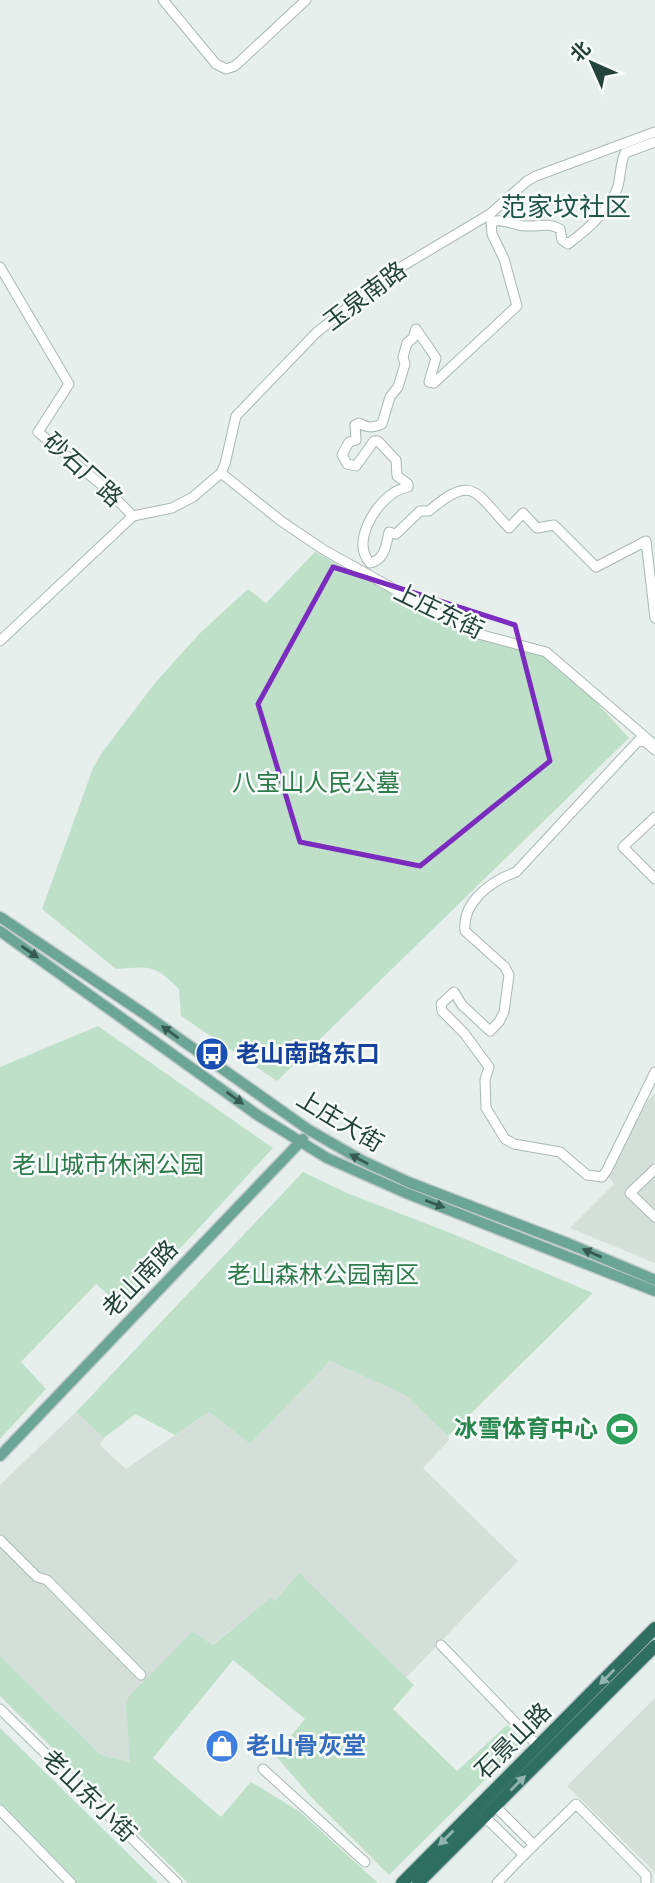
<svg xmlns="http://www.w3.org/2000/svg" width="655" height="1883" font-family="'PT Sans Narrow','Noto Sans SC',sans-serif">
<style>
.built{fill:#d4dfda}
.green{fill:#bfe0c8}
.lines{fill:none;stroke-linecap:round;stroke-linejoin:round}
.minor-casing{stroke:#a8b8b2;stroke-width:11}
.major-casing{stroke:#c2cac8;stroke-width:13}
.highway-casing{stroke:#c2cac8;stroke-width:15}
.minor{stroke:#fff;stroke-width:9}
.major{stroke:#6aa596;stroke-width:10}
.highway{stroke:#2f6f62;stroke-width:12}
.oneway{fill:#365b51}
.oneway2{fill:#93b5ae}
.marked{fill:none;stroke:#7b2cbf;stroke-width:5;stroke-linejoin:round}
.labels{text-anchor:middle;stroke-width:5;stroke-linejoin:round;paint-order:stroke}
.street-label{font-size:24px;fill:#24423a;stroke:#f7fbf9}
.park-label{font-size:24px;fill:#2d7a4b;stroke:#f7fbf9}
.transit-label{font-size:24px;font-weight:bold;fill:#164399;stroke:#f7fbf9;text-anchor:start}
.leisure-label{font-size:24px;font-weight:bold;fill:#27864d;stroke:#f7fbf9;text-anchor:end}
.shop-label{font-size:24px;font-weight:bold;fill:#366cbe;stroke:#f7fbf9;text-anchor:start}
.neighbourhood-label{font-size:26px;fill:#1f5548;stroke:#f7fbf9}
</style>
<rect width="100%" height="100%" fill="#e6efeb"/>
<!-- built -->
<g class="built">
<polygon points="655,1094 655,1263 570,1228 614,1184 608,1176 648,1100"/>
<polygon points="330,1361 405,1395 448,1436 449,1440 423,1468 518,1561 406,1678 298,1574 275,1601 269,1599 212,1645 126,1705 131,1762 101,1755 0,1656 0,1485 76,1412 104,1438 100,1445 126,1469 209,1412 250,1444"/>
<polygon points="655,1698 655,1872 567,1786"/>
</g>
<!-- green -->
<g class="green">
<path d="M 315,552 L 465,634 L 539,652 L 587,692 L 629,738 L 277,1081 L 181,1016 L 179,989 C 153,963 150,967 116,969 L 42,909 L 93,768 L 101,754 L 155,683 L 200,633 L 248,589 L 266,603 Z"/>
<polygon points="98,1026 273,1148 124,1309 96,1284 21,1362 46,1389 0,1439 0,1067"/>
<polygon points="303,1172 347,1193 453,1234 593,1293 448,1436 405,1395 330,1361 250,1444 209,1412 175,1435 135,1414 104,1438 76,1412"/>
<polygon points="299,1573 414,1685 393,1709 457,1771 507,1725 524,1741 389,1875 312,1798 275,1755 305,1719 233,1660 153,1758 221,1817 251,1782 300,1812 378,1883 188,1883 0,1696 0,1656 101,1755 130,1762 126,1705 129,1696 192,1632 213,1645 270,1598 275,1601"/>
<polygon points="0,1728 158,1883 76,1883 0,1804"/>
</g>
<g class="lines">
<defs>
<g id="minor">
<polyline points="163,0 216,64 226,69 235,66 306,0"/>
<path d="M 655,142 L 625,153 C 620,164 621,174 618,186 C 611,209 587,230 568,244 L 562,240 L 560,229 C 547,222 538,227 525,226 C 513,225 503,218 491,222 L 492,234 L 504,259 L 517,306 L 434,383 L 429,382 L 436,358 L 416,329 L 413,338 L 407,343 L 403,357 L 405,364 L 398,387 L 390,397 L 382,424 C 373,428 367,428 359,423 L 355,425 L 356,440 L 349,442 L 342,455 L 347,464 L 356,466 L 374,441 L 378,441 L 396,460 L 397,476 L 408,484 L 408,487 C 403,489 396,490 392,494 C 373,507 352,543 370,563 C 385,560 386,545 389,532 L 396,534 L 420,511 L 429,511 C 473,473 475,492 509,528 L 523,513 L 537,528 L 554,525 L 596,567 L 646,541 L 655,618"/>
<polyline points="0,267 69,384 38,432 104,487 133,516 0,641"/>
<polyline points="221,473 281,521 324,550 471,632 546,652 651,742"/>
<polyline points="133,516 172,508 193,497 221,473 225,464 236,416 316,333 391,273 490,214 527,181 536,176 655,132"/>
<path d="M 655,750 L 647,743 L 639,740 L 516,872 C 491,881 462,902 465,931 L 505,967 L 509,975 L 504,1012 L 499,1022 L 490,1031 L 462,1005 L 454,992 L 441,1004 L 442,1011 L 464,1033 L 489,1067 L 485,1080 L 486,1108 L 505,1139 L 514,1144 L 560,1152 L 587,1175 L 602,1177 L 607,1170 L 655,1072"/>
<polyline points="655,817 623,847 655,879"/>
<polyline points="655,1169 630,1193 655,1217"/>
<polyline points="0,1540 37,1577 47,1580 141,1675"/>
<polyline points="441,1645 538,1746"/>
<polyline points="0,1709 177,1883"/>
<polyline points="263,1769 365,1862"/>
<polyline points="0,1810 71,1883"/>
<polyline points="485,1817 524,1855 534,1845 495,1806"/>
<polyline points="534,1845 576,1804 646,1875 646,1883"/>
<polyline points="497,1883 524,1855"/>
</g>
<g id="major">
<polyline points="0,917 143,1013 309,1130 363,1161 408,1182 567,1243 655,1280"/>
<polyline points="0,931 256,1114 327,1158 406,1193 655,1291"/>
<polyline points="0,1456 303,1139"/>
</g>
<g id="highway">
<polyline points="402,1883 655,1628"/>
<polyline points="418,1883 655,1646"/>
</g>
</defs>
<!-- minor casing -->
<use href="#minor" class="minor-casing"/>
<!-- major casing -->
<use href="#major" class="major-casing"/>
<!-- highway casing -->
<use href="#highway" class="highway-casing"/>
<!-- minor -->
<use href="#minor" class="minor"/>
<!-- major -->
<use href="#major" class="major"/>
<!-- highway -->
<use href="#highway" class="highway"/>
</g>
<!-- one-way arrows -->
<defs><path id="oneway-solid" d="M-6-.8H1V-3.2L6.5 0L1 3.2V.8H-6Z" transform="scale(1.75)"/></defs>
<g class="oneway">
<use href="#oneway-solid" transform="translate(30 952) rotate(35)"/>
<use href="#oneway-solid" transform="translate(170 1032) rotate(-144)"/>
<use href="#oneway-solid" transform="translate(235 1098) rotate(36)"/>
<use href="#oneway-solid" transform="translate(359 1159) rotate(-152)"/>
<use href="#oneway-solid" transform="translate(435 1204) rotate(21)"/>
<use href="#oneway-solid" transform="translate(592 1253) rotate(-157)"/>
</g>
<g class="oneway2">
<use href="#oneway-solid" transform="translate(607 1677) rotate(135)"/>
<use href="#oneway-solid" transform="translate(518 1783) rotate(-45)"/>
<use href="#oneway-solid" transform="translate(446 1838) rotate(135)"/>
</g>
<!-- marked area -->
<path class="marked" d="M 333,567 L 515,625 L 550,761 L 420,866 L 300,842 L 258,704 Z"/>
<!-- icons -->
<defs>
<symbol id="bus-disc" viewBox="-11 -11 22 22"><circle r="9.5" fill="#1a4fb4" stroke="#f7fbf9"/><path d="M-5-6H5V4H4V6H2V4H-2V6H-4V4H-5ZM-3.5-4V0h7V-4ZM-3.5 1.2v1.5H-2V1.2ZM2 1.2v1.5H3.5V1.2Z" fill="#fff"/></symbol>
<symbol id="stadium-disc" viewBox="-11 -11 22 22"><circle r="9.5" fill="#2e9e5b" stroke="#f7fbf9"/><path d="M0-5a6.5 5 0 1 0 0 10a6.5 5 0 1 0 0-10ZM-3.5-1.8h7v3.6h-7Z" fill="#fff"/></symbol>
<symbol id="shop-disc" viewBox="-11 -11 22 22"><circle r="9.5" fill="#3f7fe0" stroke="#f7fbf9"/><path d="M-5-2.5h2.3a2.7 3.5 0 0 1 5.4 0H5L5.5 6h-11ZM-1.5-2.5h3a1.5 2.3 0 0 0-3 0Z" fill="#fff"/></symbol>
</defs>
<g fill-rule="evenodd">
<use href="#bus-disc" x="193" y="1035" width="38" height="38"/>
<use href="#stadium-disc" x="603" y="1410" width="38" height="38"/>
<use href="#shop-disc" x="203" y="1727" width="38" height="38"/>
</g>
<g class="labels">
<!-- street labels -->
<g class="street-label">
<text transform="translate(365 296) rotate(-37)" y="8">玉泉南路</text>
<text transform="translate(83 470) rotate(42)" y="8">砂石厂路</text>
<text transform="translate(439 611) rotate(26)" y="8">上庄东街</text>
<text transform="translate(340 1121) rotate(31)" y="8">上庄大街</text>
<text transform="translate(140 1279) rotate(-46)" y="8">老山南路</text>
<text transform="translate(513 1741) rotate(-45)" y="8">石景山路</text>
<text transform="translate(89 1796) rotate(44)" y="8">老山东小街</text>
</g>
<!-- park labels -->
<g class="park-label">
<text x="316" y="791">八宝山人民公墓</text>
<text x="108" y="1173">老山城市休闲公园</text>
<text x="323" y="1283">老山森林公园南区</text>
</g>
<!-- transit labels -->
<g class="transit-label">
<text x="236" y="1062">老山南路东口</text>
</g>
<!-- leisure labels -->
<g class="leisure-label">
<text x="598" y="1437">冰雪体育中心</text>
</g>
<!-- shop labels -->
<g class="shop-label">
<text x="246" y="1754">老山骨灰堂</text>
</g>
<!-- neighbourhood labels -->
<g class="neighbourhood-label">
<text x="566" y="216">范家坟社区</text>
</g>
</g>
<!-- north arrow -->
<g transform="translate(592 63) rotate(315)" stroke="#f7fbf9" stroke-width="5" paint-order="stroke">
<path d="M0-5L12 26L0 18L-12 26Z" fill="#24423a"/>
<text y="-10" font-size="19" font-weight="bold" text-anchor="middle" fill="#24423a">北</text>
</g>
</svg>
